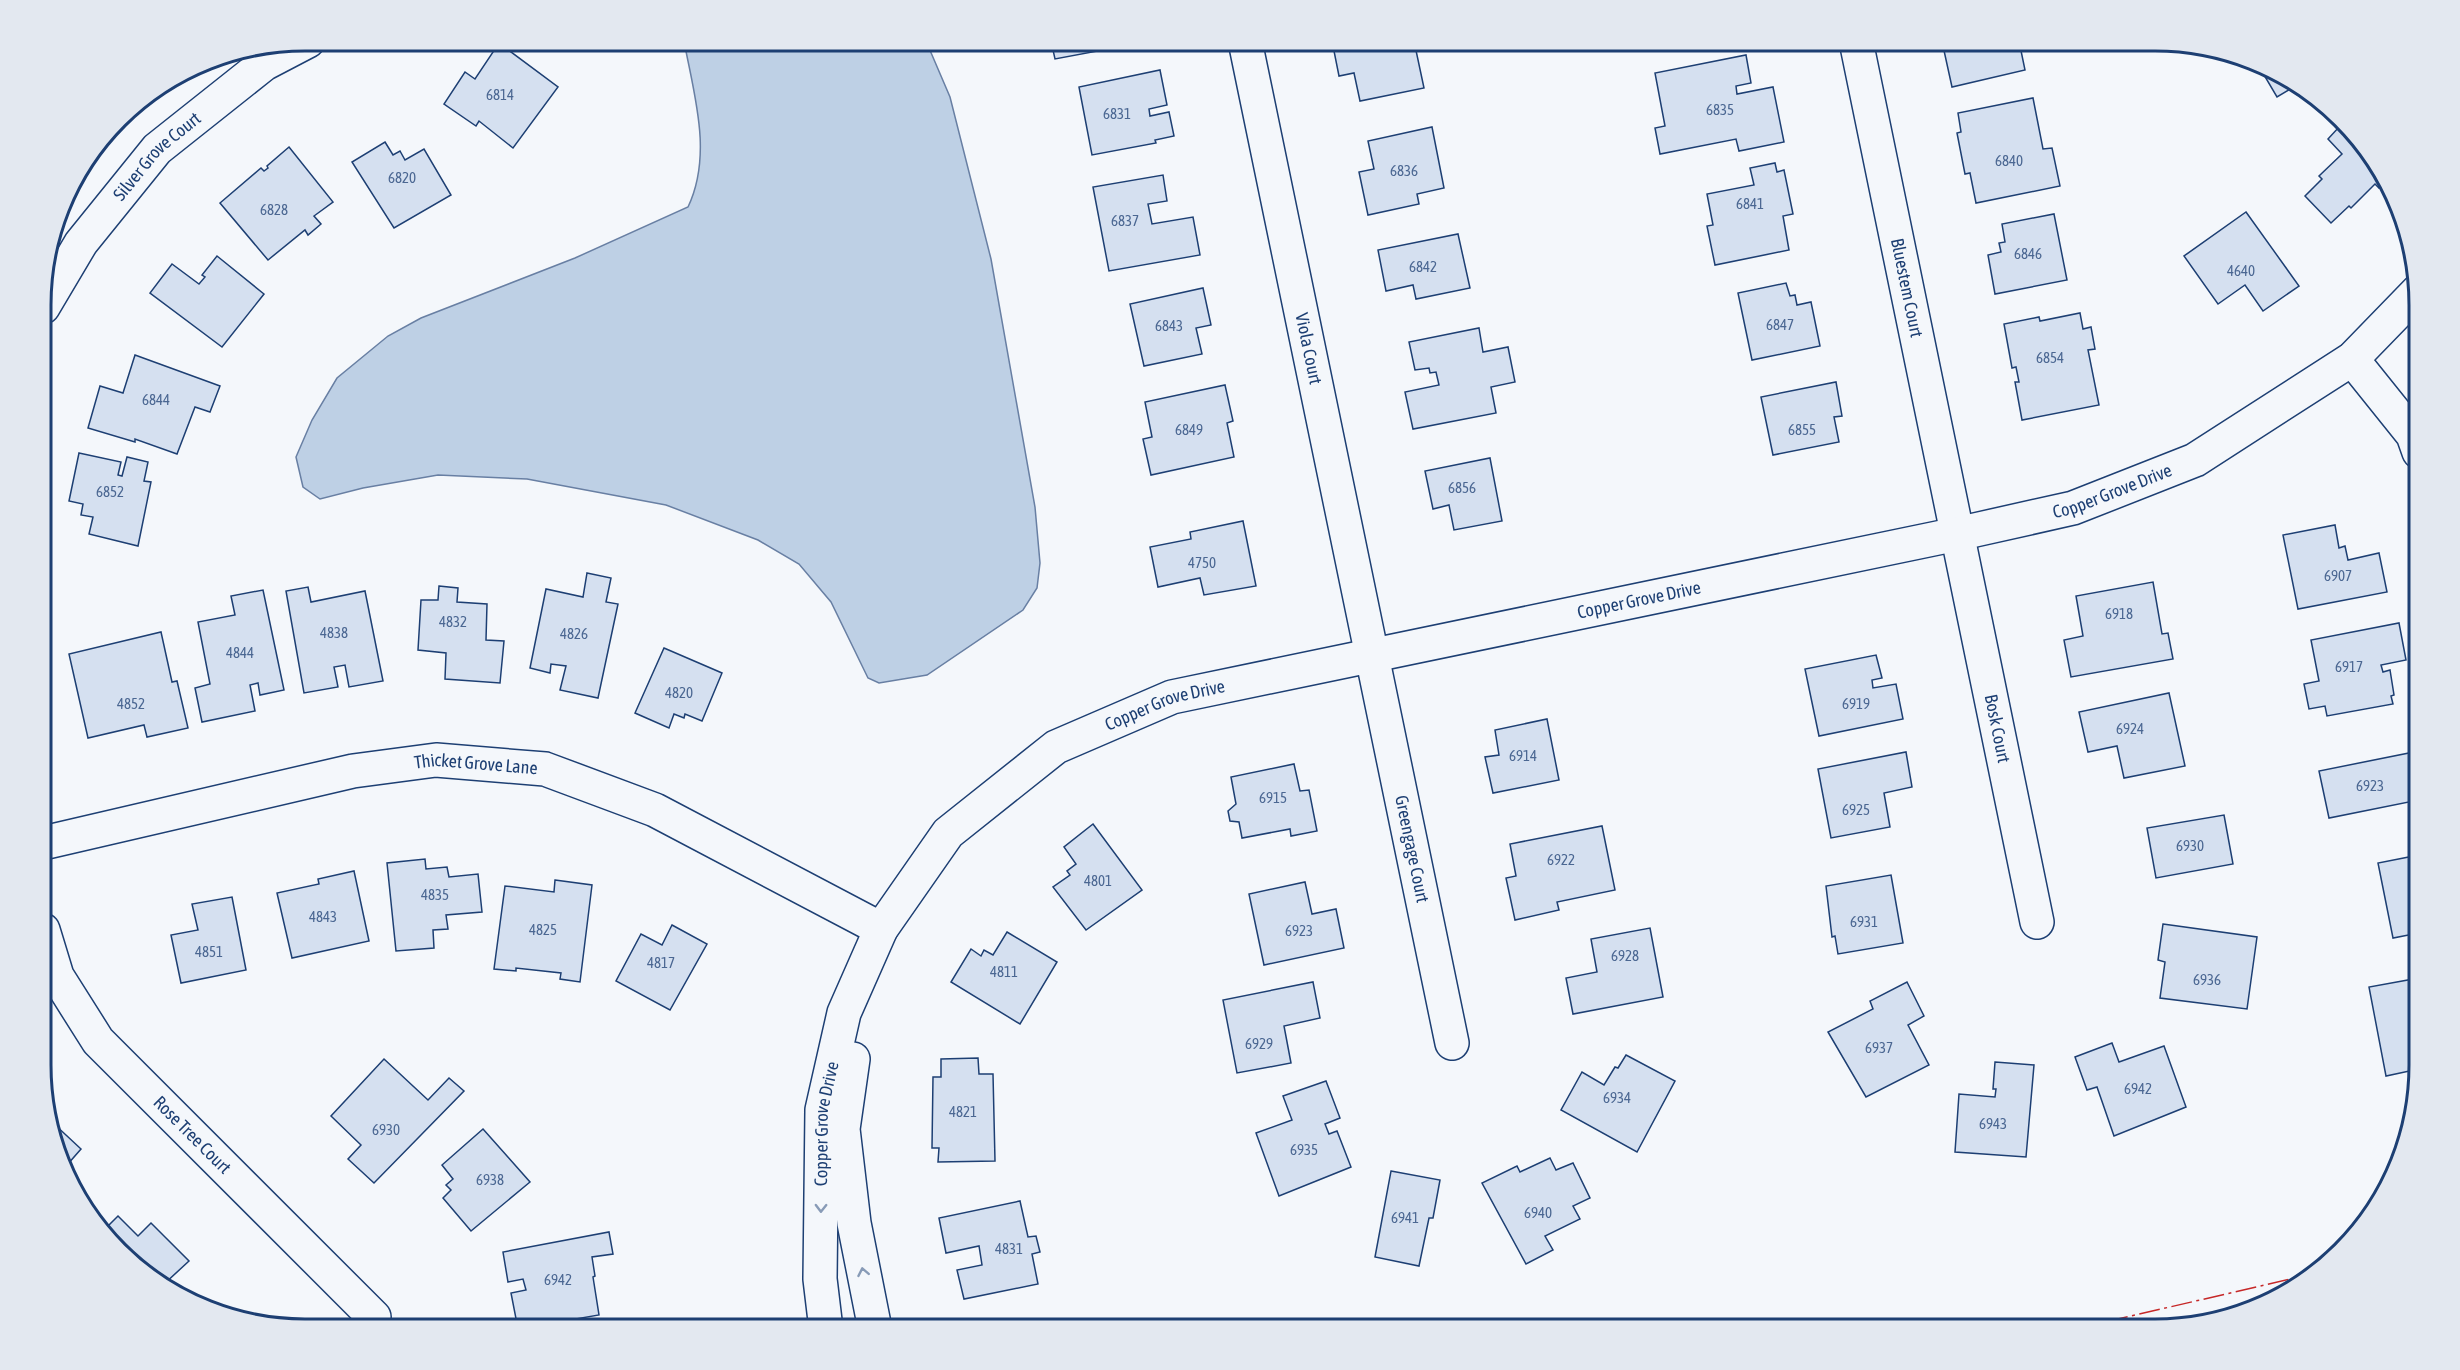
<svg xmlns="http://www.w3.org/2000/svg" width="2460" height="1370" font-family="'Asap Condensed',sans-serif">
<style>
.water{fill:#bed0e5;stroke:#687fa3;stroke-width:1.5}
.building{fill:#d5e0f0;stroke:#1d3f73;stroke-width:1.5}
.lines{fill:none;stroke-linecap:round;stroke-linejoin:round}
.minor-casing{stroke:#1d3f73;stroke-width:36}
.minor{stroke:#f4f7fb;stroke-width:33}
.power{stroke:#c62828;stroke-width:1.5;stroke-dasharray:21 4.5 3 4.5;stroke-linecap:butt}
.oneway{stroke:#889bb7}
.labels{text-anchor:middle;stroke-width:4.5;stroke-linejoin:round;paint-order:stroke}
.number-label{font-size:15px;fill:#4b6792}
.street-label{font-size:18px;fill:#1d3f73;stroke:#f4f7fb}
.rim{fill:none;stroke:#1d3f73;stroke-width:3}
</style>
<rect width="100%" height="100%" fill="#f4f7fb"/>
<!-- water -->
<path class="water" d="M 684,41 L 926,41 L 950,97 L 991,259 L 1035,507 L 1040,563 L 1037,588 L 1023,610 L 927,675 L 879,683 L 868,678 L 831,602 L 799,564 L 758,540 L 666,505 L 527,479 L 438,475 L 363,488 L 320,499 L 303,487 L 296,457 L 312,420 L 337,378 L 388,336 L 421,318 L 575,258 L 688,207 C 713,154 694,95 684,41 Z"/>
<!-- building -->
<g class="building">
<polygon points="1033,41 1151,41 1055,59 1051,41 1034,44"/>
<polygon points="1332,41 1414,41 1424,88 1360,101 1354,73 1339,76"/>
<polygon points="1958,41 2019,41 2025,70 1952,87 1943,46 1959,42"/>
<polygon points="499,43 558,87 513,148 479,121 476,126 444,104 465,72 475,79"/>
<polygon points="1746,55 1751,83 1736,86 1737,94 1773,87 1784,142 1739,151 1736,139 1660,154 1655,128 1665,126 1655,73"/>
<polygon points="2257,63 2287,76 2297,85 2277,97"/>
<polygon points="1160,70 1167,105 1149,109 1150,116 1169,112 1174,136 1155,140 1156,143 1092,155 1079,87"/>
<polygon points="2033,98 2043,149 2052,148 2060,186 1976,203 1970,173 1965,174 1957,133 1961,132 1958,113"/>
<polygon points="1432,127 1444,188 1417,194 1419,204 1368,215 1359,172 1374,169 1368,141"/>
<polygon points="2339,127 2344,132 2345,130 2375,158 2391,190 2389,191 2382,184 2379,188 2375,184 2351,208 2349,206 2331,223 2305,196 2322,179 2319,176 2342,154 2328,139"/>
<polygon points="385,142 393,155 400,151 405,160 424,149 451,195 394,228 352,162"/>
<polygon points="289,147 333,202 314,216 321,224 308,235 305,230 268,260 220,203 261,168 264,171 268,168 267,166"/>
<polygon points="1775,163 1777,172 1784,170 1793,214 1783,216 1789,250 1715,265 1707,226 1713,225 1707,194 1754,185 1750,168"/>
<polygon points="1163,175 1167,201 1148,204 1152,224 1193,217 1200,255 1109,271 1093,187"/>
<polygon points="2246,212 2299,286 2263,311 2245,285 2218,304 2184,256"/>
<polygon points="2054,214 2067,280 1995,294 1988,255 2001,252 1999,243 2005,242 2002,224"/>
<polygon points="1458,234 1470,288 1416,299 1413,285 1386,291 1378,250"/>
<polygon points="217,256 264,294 222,347 150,293 172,264 199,284 205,277 202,275"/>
<polygon points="1786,283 1790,296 1795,295 1797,305 1811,302 1820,346 1752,360 1738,293"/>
<polygon points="1203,288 1211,325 1196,328 1202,354 1144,366 1130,304"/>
<polygon points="2080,313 2083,329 2091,327 2095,349 2088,350 2099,405 2022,420 2015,382 2019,382 2016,367 2012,368 2004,324 2039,317 2040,321"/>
<polygon points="1479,328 1483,352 1508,347 1515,382 1491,387 1496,413 1413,429 1405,392 1439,385 1436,372 1430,373 1429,368 1415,370 1409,342"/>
<polygon points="135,355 220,386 210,412 195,407 177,454 135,439 135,442 88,428 100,386 123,393"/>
<polygon points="1836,382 1842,416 1834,417 1839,442 1773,455 1761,397"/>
<polygon points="1225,385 1233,421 1227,423 1234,457 1151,475 1143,439 1152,437 1145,402"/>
<polygon points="79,453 121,462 118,475 122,476 127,457 148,462 144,481 151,482 138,546 89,534 93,517 81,515 83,504 69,501"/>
<polygon points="1490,458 1502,521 1454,530 1449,505 1433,509 1425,471"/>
<polygon points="1243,521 1256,586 1204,595 1200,578 1158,587 1150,547 1191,539 1190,532"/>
<polygon points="2335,525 2339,548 2345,546 2348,560 2379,553 2387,592 2298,609 2283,535"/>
<polygon points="587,573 611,578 606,602 618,604 598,698 560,690 566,666 551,664 550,673 530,668 546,589 583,597"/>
<polygon points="2153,582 2162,634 2168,633 2173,659 2071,677 2064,640 2083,636 2076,596"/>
<polygon points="439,586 458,588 457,602 487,604 486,640 504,641 500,683 445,679 446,653 418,650 421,600 438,600"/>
<polygon points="308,587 311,602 365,591 383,681 349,687 345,665 334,667 338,687 304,693 286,591"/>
<polygon points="263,590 284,690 260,695 258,683 250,685 255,711 202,722 195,688 210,684 198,622 235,615 231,596"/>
<polygon points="2399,623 2406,660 2381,665 2383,672 2390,670 2394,695 2391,696 2393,704 2327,716 2325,706 2309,709 2304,684 2319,681 2311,640"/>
<polygon points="161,632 172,682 177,681 188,728 147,737 144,725 88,738 69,654"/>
<polygon points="664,648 722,673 702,721 685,714 684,718 674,714 669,728 635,713"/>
<polygon points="1876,655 1882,678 1872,680 1873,688 1896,684 1903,719 1819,736 1805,669"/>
<polygon points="2169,693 2185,766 2124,778 2117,746 2088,752 2079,712"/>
<polygon points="1547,719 1559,780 1493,793 1485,757 1499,755 1495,730"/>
<polygon points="2419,751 2419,800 2329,818 2319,771"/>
<polygon points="1906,752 1912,787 1884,793 1890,827 1831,838 1818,769"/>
<polygon points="1294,764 1300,791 1309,790 1317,831 1291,836 1290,829 1242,838 1239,822 1230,821 1228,811 1236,804 1231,777"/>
<polygon points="2224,815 2233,864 2156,878 2147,828"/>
<polygon points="1093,824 1142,890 1086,930 1053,887 1070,875 1067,871 1076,864 1064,847"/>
<polygon points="1602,826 1615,890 1557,902 1559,910 1515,920 1506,878 1516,876 1510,844"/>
<polygon points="2419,855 2419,933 2393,938 2378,863"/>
<polygon points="425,859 426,869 447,867 449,877 478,874 482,912 446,915 448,929 433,930 434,948 396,951 387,863"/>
<polygon points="354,871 369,941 292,958 277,893 319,884 318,879"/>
<polygon points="1891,875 1903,943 1838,954 1835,936 1832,937 1826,886"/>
<polygon points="555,880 592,885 580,982 560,979 561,973 516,968 516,971 494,969 505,886 554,892"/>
<polygon points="1305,882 1312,914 1336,909 1344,948 1264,965 1249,894"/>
<polygon points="232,897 246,970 181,983 171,935 198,930 192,904"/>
<polygon points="2163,924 2257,937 2247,1009 2160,998 2165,962 2158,960"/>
<polygon points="672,925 707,944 670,1010 616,981 641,934 662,945"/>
<polygon points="1650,928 1663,997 1573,1014 1566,978 1597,972 1591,939"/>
<polygon points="1007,932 1057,962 1020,1024 951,982 971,949 981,956 984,950 993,955"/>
<polygon points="2419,978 2419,1069 2386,1076 2369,987"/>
<polygon points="1313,982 1320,1018 1284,1026 1291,1063 1237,1073 1223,1000"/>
<polygon points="1907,982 1924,1016 1908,1025 1929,1065 1866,1097 1828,1032 1873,1009 1870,1001"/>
<polygon points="2112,1043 2119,1062 2164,1046 2186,1107 2114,1136 2097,1087 2087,1090 2075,1057"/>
<polygon points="1626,1055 1675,1081 1637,1152 1561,1110 1582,1072 1604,1085 1615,1067 1618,1068"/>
<polygon points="978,1058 979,1074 993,1074 995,1161 938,1162 939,1148 932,1148 933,1077 941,1077 941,1059"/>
<polygon points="384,1059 428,1100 449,1078 464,1091 374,1183 348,1159 361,1145 331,1116"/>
<polygon points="1995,1062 2034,1065 2026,1157 1955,1152 1959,1094 1995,1097 1996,1089 1993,1089"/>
<polygon points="1326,1081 1340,1118 1325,1124 1329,1134 1337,1131 1351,1167 1279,1196 1256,1133 1292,1120 1283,1096"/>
<polygon points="52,1122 81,1149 67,1165 51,1123"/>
<polygon points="483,1129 530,1182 471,1231 443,1198 451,1190 446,1185 453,1179 442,1165"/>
<polygon points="1550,1158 1556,1170 1573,1163 1590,1198 1573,1206 1580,1219 1545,1236 1553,1250 1526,1264 1482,1183 1517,1166 1520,1172"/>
<polygon points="1391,1171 1440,1180 1433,1218 1429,1218 1419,1266 1375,1257"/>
<polygon points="1020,1201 1028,1237 1036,1236 1040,1252 1032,1254 1038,1284 964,1299 957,1270 982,1265 979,1246 946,1253 939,1218"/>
<polygon points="118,1216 138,1236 151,1223 189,1261 163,1285 104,1230"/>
<polygon points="609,1232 613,1254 592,1257 595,1276 593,1277 599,1315 518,1329 511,1293 526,1290 523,1279 508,1282 503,1252"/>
</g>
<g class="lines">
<defs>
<g id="minor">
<path id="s1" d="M 1245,41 L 1452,1043"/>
<path id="s2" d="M 1856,41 L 2037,922"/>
<path id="s3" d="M 43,307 L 81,243 L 157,149 L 264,64 L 308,41"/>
<polyline points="2352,359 2413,435 2419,452"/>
<path id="s4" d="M 43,843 L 353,771 L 436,760 L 545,769 L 655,810 L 881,929"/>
<path id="s5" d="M 43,930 L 57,976 L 98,1041 L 374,1317"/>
<polyline points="853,1059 843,1129 854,1223 875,1329"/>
<path id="s6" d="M 826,1329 L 820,1279 L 822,1110 L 844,1013 L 881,929 L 948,833 L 1056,747 L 1172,697 L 1957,534 L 2073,508 L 2195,460 L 2352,359 L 2419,290"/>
</g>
</defs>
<!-- minor casing -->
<use href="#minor" class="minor-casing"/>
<!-- minor -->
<use href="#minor" class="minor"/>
<!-- power -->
<polyline class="power" points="2075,1329 2312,1274"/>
</g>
<!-- one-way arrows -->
<defs><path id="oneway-chevron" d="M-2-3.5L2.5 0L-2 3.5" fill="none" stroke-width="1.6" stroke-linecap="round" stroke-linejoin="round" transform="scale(1.5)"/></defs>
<g class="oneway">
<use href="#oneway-chevron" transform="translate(821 1208) rotate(91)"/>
<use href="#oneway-chevron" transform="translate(863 1272) rotate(-101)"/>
</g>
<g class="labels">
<!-- number labels -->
<g class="number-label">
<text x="500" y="100">6814</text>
<text x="1720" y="115">6835</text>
<text x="1117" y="119">6831</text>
<text x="2009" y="166">6840</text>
<text x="1404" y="176">6836</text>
<text x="402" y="183">6820</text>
<text x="1750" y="209">6841</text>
<text x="274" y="215">6828</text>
<text x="1125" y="226">6837</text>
<text x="2028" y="259">6846</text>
<text x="1423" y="272">6842</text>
<text x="2241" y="276">4640</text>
<text x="1780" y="330">6847</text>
<text x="1169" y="331">6843</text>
<text x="2050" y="363">6854</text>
<text x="156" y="405">6844</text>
<text x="1189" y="435">6849</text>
<text x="1802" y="435">6855</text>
<text x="1462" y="493">6856</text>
<text x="110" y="497">6852</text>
<text x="1202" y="568">4750</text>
<text x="2338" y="581">6907</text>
<text x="2119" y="619">6918</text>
<text x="453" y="627">4832</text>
<text x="334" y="638">4838</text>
<text x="574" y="639">4826</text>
<text x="240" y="658">4844</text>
<text x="2349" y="672">6917</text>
<text x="679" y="698">4820</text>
<text x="131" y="709">4852</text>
<text x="1856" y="709">6919</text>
<text x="2130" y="734">6924</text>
<text x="1523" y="761">6914</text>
<text x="2370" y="791">6923</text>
<text x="1273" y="803">6915</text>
<text x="1856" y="815">6925</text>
<text x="2190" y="851">6930</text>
<text x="1561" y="865">6922</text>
<text x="1098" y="886">4801</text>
<text x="435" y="900">4835</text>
<text x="323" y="922">4843</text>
<text x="1864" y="927">6931</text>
<text x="543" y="935">4825</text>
<text x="1299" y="936">6923</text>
<text x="209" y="957">4851</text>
<text x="1625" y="961">6928</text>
<text x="661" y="968">4817</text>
<text x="1004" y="977">4811</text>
<text x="2207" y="985">6936</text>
<text x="1259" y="1049">6929</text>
<text x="1879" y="1053">6937</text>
<text x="2138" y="1094">6942</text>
<text x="1617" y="1103">6934</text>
<text x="963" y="1117">4821</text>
<text x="1993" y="1129">6943</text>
<text x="386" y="1135">6930</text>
<text x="1304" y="1155">6935</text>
<text x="490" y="1185">6938</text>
<text x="1538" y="1218">6940</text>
<text x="1405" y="1223">6941</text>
<text x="1009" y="1254">4831</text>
<text x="558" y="1285">6942</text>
</g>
<!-- street labels -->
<g class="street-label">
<text dy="6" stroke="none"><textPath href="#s3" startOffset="190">Silver Grove Court</textPath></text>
<text dy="6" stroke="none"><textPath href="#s2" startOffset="252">Bluestem Court</textPath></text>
<text dy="6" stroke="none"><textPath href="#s1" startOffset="314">Viola Court</textPath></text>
<text dy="6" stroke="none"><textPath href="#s6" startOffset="1755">Copper Grove Drive</textPath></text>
<text dy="6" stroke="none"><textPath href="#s6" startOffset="1269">Copper Grove Drive</textPath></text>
<text dy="6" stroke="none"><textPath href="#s6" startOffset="783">Copper Grove Drive</textPath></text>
<text dy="6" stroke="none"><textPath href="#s2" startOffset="702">Bosk Court</textPath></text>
<text dy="6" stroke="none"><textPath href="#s4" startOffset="442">Thicket Grove Lane</textPath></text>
<text dy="6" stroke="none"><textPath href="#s1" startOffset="825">Greengage Court</textPath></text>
<text dy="6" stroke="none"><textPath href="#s6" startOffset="206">Copper Grove Drive</textPath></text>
<text dy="6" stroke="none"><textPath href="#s5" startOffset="258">Rose Tree Court</textPath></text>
</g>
</g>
<!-- crop -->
<path d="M0 0H2460V1370H0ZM305 51H2155A254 254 0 0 1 2409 305V1065A254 254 0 0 1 2155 1319H305A254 254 0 0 1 51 1065V305A254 254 0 0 1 305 51Z" fill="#e3e8f0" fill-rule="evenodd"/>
<path class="rim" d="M305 51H2155A254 254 0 0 1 2409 305V1065A254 254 0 0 1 2155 1319H305A254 254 0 0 1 51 1065V305A254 254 0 0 1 305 51Z"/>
</svg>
